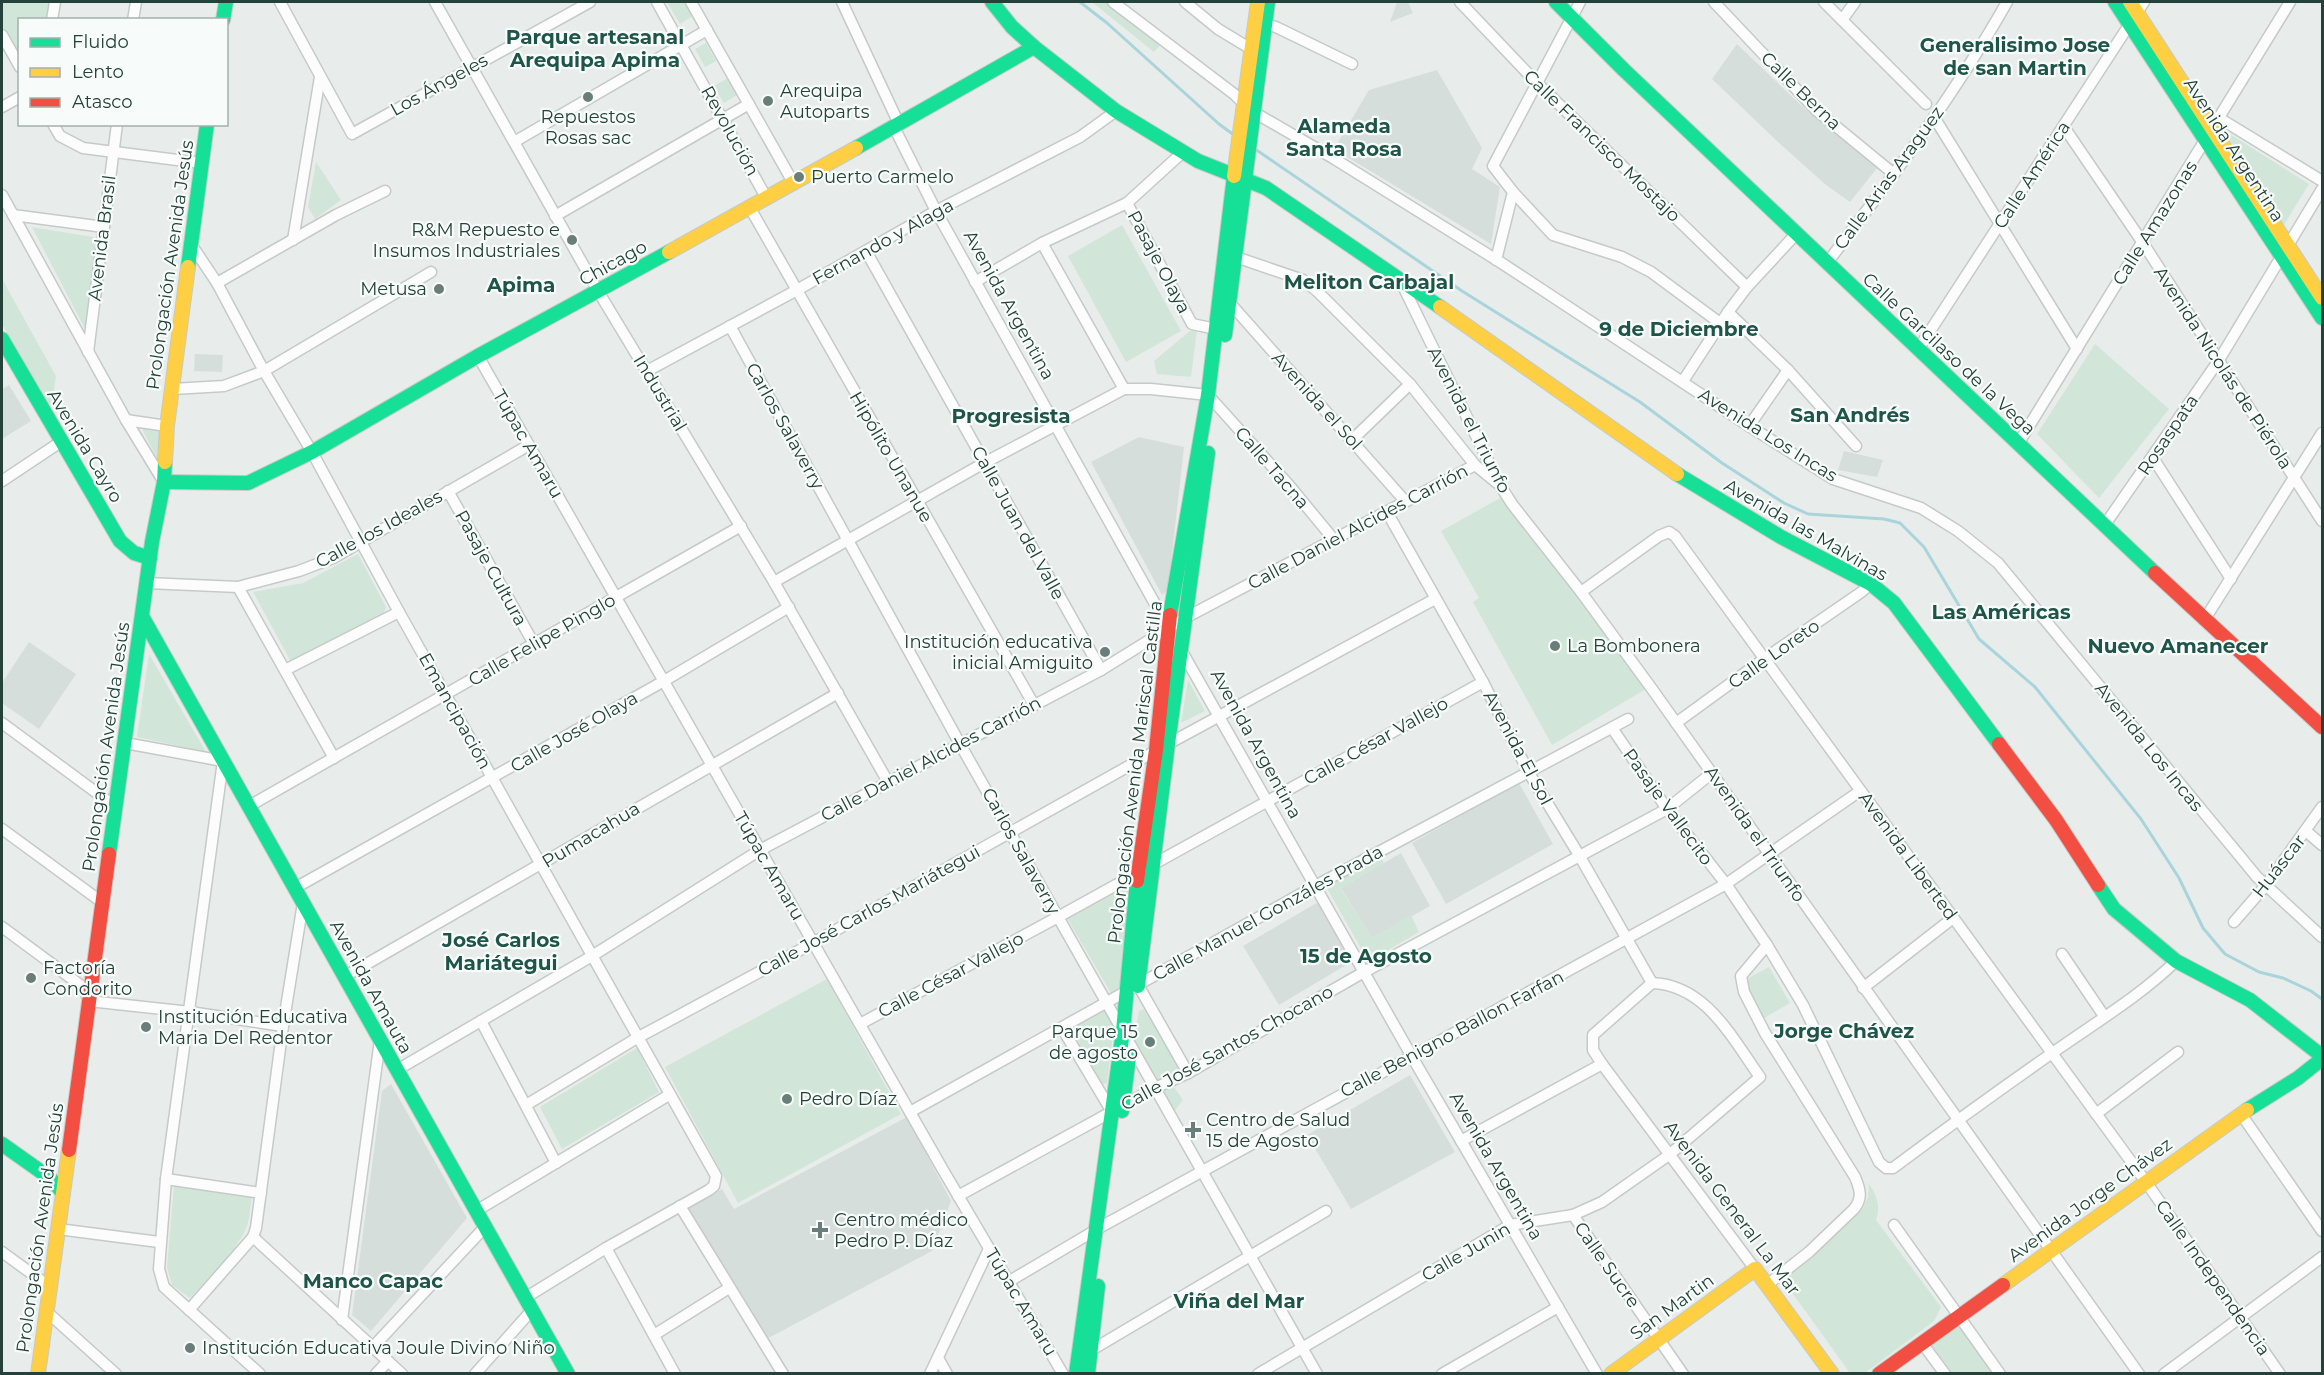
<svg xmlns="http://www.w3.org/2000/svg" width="2324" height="1375" font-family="Montserrat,sans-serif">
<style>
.built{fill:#d6dedb}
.green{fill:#d1e6d8}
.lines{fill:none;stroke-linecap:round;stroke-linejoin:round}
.stream{stroke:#a9d4db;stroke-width:3}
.street-casing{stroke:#c5cac8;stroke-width:13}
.fast-casing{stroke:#c3cbc8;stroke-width:16}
.slow-casing{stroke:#c3cbc8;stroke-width:16}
.jam-casing{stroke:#c3cbc8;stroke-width:16}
.street{stroke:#fcfcfc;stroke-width:10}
.fast{stroke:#16e098;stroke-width:14}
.slow{stroke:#ffcf43;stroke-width:14}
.jam{stroke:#f24e42;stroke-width:14}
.poi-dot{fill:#697e78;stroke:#f7fbf9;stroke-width:2}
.labels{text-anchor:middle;stroke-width:4.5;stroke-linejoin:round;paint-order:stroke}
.street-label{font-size:18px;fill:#24423a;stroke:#f7fbf9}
.poi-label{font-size:18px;fill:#24423a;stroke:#f7fbf9;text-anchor:start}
.neighbourhood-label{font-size:20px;font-weight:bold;fill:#1f5548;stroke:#f7fbf9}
</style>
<rect width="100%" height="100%" fill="#e8edeb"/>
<!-- built -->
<g class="built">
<polygon points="1397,2 1408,2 1413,13 1390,22"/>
<polygon points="1737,44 1805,109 1878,167 1850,202 1826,185 1778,142 1712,79"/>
<polygon points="1437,70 1482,148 1472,169 1500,187 1491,244 1334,149 1369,90"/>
<polygon points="195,354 223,355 222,372 194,371"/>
<polygon points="9,385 31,421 2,439 2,389"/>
<polygon points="1139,437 1184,447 1168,590 1162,595 1091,462"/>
<polygon points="1844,451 1883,460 1877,477 1838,470"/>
<polygon points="29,642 76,674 39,729 2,703 2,683"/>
<polygon points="1519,783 1553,844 1446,904 1412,843"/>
<polygon points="1401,853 1430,906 1372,938 1341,888"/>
<polygon points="1320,901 1353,961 1279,1005 1243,946"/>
<polygon points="1410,1075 1455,1152 1351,1209 1307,1135"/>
<polygon points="391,1084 467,1218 371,1331 352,1315 382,1091"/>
<polygon points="907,1117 951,1201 932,1251 759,1343 687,1207 722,1189 734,1209"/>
</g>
<!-- green -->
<g class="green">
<polygon points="2,2 50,2 46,19 20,20 19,59 2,28"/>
<polygon points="667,2 685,2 693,16 680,24"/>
<polygon points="1092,2 1107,2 1160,45 1154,52"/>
<polygon points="706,43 716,61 705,67 695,49"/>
<polygon points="728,78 737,95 724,103 714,86"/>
<polygon points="2222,129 2309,184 2282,228"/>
<polygon points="316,162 341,200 315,219 308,207"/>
<polygon points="1122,225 1181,331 1126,362 1068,256"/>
<polygon points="32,227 99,238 85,329"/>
<polygon points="2,279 56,376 51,412 2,324"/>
<polygon points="1197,330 1191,377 1157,374 1154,361 1190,331"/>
<polygon points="2095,344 2169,409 2099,498 2037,434"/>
<polygon points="162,426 159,462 141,427"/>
<polygon points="1502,497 1646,689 1552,745 1473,602 1479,598 1441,531"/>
<polygon points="358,554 386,607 383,615 299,660 290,660 253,592 303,583"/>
<polygon points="149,654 206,752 137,737"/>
<polygon points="1188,680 1205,711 1181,723"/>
<polygon points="1378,853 1384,863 1341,889 1372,938 1411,915 1419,932 1371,960 1367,959 1324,883"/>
<polygon points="1132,883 1122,989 1111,993 1067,918"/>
<polygon points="1769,967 1790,1003 1764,1018 1743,981"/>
<polygon points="827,979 901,1114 738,1203 665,1067"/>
<polygon points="1103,1009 1114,1027 1107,1083 1099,1085 1068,1029"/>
<polygon points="1144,1009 1179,1068 1155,1083 1133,1045 1139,1011"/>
<polygon points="637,1048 659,1092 562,1149 540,1107"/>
<polygon points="1170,1081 1183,1100 1173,1113 1158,1090"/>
<path d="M 1869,1184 C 1877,1196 1881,1206 1876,1220 L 1941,1307 L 1934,1321 L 1865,1373 L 1850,1373 L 1783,1280 L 1784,1273 L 1863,1209 L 1868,1197 Z"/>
<path d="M 174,1185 L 252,1197 C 250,1206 250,1217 247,1226 C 236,1253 209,1277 190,1298 L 172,1285 L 167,1267 Z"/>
<polygon points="1961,1324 1996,1373 1950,1373 1930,1347"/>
</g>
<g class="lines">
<!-- stream -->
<g class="stream">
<polyline points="1080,2 1107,23 1219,124 1234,135"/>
<polyline points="1255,149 1462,291 1640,402 1722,463 1784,503 1808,514 1884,519 1900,523 1924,547 1979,639 2035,687 2141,819 2179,878 2203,928 2225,954 2259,972 2283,978 2311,991 2322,999"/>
</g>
<defs>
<g id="street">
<polyline points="280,2 352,134 590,2"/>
<polyline points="435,2 598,291 774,582 888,782"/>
<polyline points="657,2 767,199"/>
<polyline points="691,2 794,184"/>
<polyline points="842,2 899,124"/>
<polyline points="1113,2 1234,94 1250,110 1333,158 1500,262 1749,426 1833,479 1921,508 1958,531 1998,563 2257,877 2322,937"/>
<polyline points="1185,2 1218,29 1251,49"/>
<polyline points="1460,2 1536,82 1747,287"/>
<polyline points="1580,2 1493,166 1513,192 1553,235 1622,257 1651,272 1720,323"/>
<polyline points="1714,2 1816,110 1894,174"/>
<polyline points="1824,2 1926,104"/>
<polyline points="52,20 55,2"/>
<polyline points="133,20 136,2"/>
<polyline points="1842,20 1855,2"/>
<polyline points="1261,23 1276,27 1352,64"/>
<polyline points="2,35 20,67"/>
<polyline points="2,107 20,97"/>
<polyline points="1934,117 2077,349"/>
<polyline points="2219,118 2322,181"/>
<polyline points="53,124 60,136 83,148 201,163"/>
<polyline points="894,127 936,211 1169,629"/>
<polyline points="2064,127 2143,243 2322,521"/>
<polyline points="514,142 707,30"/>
<polyline points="2,195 126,420 162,479"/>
<polyline points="1127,203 1192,324 1221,330"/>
<polyline points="750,208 1034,705"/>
<polyline points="13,215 104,227"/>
<polyline points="555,216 749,104"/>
<polyline points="293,240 320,77"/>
<polyline points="1042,243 1124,389"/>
<polyline points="191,244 217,283 264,371 312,452 399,612 716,1176 714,1186 709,1190 606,1248 525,1298"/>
<polyline points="866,251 1101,670"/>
<polyline points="1230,255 1303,280 1317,291 1410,384 1475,465 1497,483"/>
<polyline points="1496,260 1513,192"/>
<path d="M 1827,263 C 1891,179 1955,94 2007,2"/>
<polyline points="1400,280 1500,485 1512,504 1581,592 1652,689 2139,1374"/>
<polyline points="975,282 1042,243 1127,203 1183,152"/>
<polyline points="217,283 336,215 385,191"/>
<polyline points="1229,302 1405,501"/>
<polyline points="1728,312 1788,370 1856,446"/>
<polyline points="730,326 960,744 1317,1374"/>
<polyline points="1919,348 2144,2"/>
<polyline points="88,352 117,124"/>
<polyline points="478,356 943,1170 1063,1374"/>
<polyline points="647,371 797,290 936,211 1080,137 1116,111"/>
<polyline points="1683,381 1728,312 1747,287 1796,234"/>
<polyline points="173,389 224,386 264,371 431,272"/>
<polyline points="126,420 167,426"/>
<polyline points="1749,426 1788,370"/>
<polyline points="1352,440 1410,384"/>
<polyline points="2018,444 2290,2"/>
<polyline points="2153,458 2231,579"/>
<polyline points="2,481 62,441"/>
<polyline points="448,491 534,644"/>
<polyline points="1387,512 1483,682 1529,773 1579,855 1652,983"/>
<polyline points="2104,526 2219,360 2322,189"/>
<polyline points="774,582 984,463 1124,389 1151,389 1208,395 1288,484 1335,541"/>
<polyline points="147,583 238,587 299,571 333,558 529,445"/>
<polyline points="238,587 334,758"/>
<polyline points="1581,592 1659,536 1669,532 1675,536 2146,1182 2280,1374"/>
<polyline points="2205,619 2322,433"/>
<polyline points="1180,648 1411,1055 1597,1374"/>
<polyline points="285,670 399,612"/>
<polyline points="2,723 116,807"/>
<polyline points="1676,723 1764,659 1860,593 1871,584"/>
<path d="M 1612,728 L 1667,809 L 1726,884 L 1767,945 L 1803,1005 L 1879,1162 L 1886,1168 L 1893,1168 C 1948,1127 2002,1088 2058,1049 C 2098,1021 2141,995 2176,961"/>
<polyline points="125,743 223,761 166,1179 159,1269 164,1287 260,1374"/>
<polyline points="249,806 741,526"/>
<polyline points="2,829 103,903"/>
<polyline points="2306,831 2322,845"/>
<polyline points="295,888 664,681 789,607"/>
<polyline points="2234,922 2266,885 2322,807"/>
<polyline points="2,927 83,987 89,1001 190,1012 283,1026"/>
<path d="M 1767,945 L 1741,976 L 1744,992 L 1765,1033 L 1855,1177 C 1860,1189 1863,1198 1854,1209 L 1809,1252 L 1767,1285"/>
<polyline points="2062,954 2104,1016"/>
<polyline points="344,977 838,693"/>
<polyline points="1138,985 1188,1073"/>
<polyline points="1863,988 1953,918"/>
<polyline points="481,1021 556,1163"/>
<polyline points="860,1024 1058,917 1483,682"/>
<polyline points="1062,1028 1112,1112"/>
<polyline points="397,1070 592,956 760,850 1101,670 1185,618 1475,465"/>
<polyline points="526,1105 637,1038 813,943 1168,744 1435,599"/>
<polyline points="910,1112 1315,886 1628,719"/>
<polyline points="2096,1114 2178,1052"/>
<polyline points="2241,1114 2322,1231"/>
<polyline points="1461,1141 1602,1064"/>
<polyline points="166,1179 261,1193"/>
<polyline points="958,1196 1155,1088 1188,1073 1364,972 1667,809 1712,773"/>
<polyline points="680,1206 783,1374"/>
<polyline points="476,1211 669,1095"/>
<polyline points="1573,1215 1683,1374"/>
<polyline points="1894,1225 2000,1374"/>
<polyline points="58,1229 159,1242"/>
<polyline points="253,1237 402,1374"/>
<polyline points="606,1248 675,1374"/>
<polyline points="2,1252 50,1287"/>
<polyline points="1008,1282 1106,1224 1726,884 1860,791"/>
<polyline points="189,1310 253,1237 256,1228 283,1026 303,903"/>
<polyline points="46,1311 116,1374"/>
<polyline points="342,1320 380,1040"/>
<polyline points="654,1335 729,1288"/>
<polyline points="1922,1343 1945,1374"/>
<polyline points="373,1347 485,1227"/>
<polyline points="1085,1351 1090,1351 1326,1211"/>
<polyline points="938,1358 947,1374"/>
<polyline points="376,1374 388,1361"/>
<polyline points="475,1374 532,1310"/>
<polyline points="930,1374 989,1249"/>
<path d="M 1258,1374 L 1510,1225 L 1573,1215 L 1602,1202 L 1669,1155 L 1760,1077 C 1732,1038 1706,985 1652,983 L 1593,1035 L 1593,1050 L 1602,1064 L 1755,1269"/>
<polyline points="1442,1374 1558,1307"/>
<polyline points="2164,1374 2322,1257"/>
</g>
<g id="fast">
<polyline points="992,2 1012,27 1034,47 1116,111 1198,161 1266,188 1440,307"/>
<polyline points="1556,2 1624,70 2155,573"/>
<polyline points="2115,2 2322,318"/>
<polyline points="223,20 226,2"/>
<polyline points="856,148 1034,47"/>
<polyline points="188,267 207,124"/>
<polyline points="1225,335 1268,2"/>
<polyline points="2,339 120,541 134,553 150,558"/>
<polyline points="1677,474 1781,537 1871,584 1894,603 1999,744"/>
<polyline points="164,482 248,483 312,452 478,356 669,252"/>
<polyline points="1170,615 1208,395 1234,176"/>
<polyline points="143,618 568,1374"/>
<polyline points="109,854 152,542 164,482 165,462"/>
<polyline points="2098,885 2114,909 2176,961 2250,1000 2322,1056"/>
<polyline points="1138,986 1168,744 1208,453"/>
<polyline points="2247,1110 2298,1078 2322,1059"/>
<polyline points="1122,1111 1129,1057"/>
<polyline points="2,1144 50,1178 63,1193"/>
<polyline points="1076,1374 1123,1031 1137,881"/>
<polyline points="1088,1374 1098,1286"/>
</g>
<g id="slow">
<polyline points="2130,2 2322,298"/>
<polyline points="1234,176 1258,2"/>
<polyline points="669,252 856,148"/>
<polyline points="1440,307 1677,474"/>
<polyline points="165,462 167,426 188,267"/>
<polyline points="2003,1285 2247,1110"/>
<polyline points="38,1374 69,1150"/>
<polyline points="1611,1374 1755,1269 1832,1374"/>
</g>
<g id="jam">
<polyline points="2155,573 2322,727"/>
<polyline points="1999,744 2056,820 2098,885"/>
<polyline points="1137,881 1156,750 1170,615"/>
<polyline points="69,1150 109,854"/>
<polyline points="1879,1374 2003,1285"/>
</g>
</defs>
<!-- street casing -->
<use href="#street" class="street-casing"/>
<!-- fast casing -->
<use href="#fast" class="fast-casing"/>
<!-- slow casing -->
<use href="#slow" class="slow-casing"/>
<!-- jam casing -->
<use href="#jam" class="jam-casing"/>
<!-- street -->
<use href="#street" class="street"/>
<!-- fast -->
<use href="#fast" class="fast"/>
<!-- slow -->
<use href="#slow" class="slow"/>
<!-- jam -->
<use href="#jam" class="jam"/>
</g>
<!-- markers -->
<g class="poi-dot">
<circle cx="588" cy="97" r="6"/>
<circle cx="768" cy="101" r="6"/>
<circle cx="799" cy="177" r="6"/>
<circle cx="572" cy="240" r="6"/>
<circle cx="439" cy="289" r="6"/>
<circle cx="1555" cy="646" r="6"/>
<circle cx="1105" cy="652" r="6"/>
<circle cx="31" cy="978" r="6"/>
<circle cx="146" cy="1027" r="6"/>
<circle cx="1150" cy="1042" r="6"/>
<circle cx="787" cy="1099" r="6"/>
<path d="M1190 1121h6v6h6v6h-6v6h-6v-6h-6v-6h6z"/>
<path d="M817 1221h6v6h6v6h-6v6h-6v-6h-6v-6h6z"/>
<circle cx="190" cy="1348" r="6"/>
</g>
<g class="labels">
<!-- street labels -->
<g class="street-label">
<text transform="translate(439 85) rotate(-29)" y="6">Los Ángeles</text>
<text transform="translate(1801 91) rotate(44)" y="6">Calle Berna</text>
<text transform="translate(730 131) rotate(61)" y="6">Revolución</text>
<text transform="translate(1602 146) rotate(44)" y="6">Calle Francisco Mostajo</text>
<text transform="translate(2234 150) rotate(57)" y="6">Avenida Argentina</text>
<text transform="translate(2032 175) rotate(-57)" y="6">Calle América</text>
<text transform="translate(1889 178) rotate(-54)" y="6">Calle Arias Araguez</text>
<text transform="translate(2155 223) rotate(-58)" y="6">Calle Amazonas</text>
<text transform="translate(102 238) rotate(-83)" y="6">Avenida Brasil</text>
<text transform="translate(883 242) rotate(-29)" y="6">Fernando y Alaga</text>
<text transform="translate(1159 262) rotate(62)" y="6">Pasaje Olaya</text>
<text transform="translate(613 263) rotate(-29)" y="6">Chicago</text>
<text transform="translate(170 265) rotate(-82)" y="6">Prolongación Avenida Jesús</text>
<text transform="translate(1009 305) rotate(61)" y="6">Avenida Argentina</text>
<text transform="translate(1949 354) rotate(43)" y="6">Calle Garcilaso de la Vega</text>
<text transform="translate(2223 368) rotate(57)" y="6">Avenida Nicolás de Piérola</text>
<text transform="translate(660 393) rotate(59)" y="6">Industrial</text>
<text transform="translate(1317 401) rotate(48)" y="6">Avenida el Sol</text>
<text transform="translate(1469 420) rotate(63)" y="6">Avenida el Triunfo</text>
<text transform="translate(785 426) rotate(61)" y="6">Carlos Salaverry</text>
<text transform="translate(1768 435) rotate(32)" y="6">Avenida Los Incas</text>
<text transform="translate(2168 435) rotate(-56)" y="6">Rosaspata</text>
<text transform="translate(528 444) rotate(60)" y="6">Túpac Amaru</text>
<text transform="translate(85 446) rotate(59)" y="6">Avenida Cayro</text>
<text transform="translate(891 457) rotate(60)" y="6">Hipólito Unanue</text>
<text transform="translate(1272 468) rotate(49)" y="6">Calle Tacna</text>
<text transform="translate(1018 523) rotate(61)" y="6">Calle Juan del Valle</text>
<text transform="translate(1358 527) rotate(-28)" y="6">Calle Daniel Alcides Carrión</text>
<text transform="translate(379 529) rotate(-29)" y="6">Calle los Ideales</text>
<text transform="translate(1806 530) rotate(30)" y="6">Avenida las Malvinas</text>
<text transform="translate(491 568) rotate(61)" y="6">Pasaje Cultura</text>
<text transform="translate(542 640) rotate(-30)" y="6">Calle Felipe Pinglo</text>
<text transform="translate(1774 654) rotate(-35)" y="6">Calle Loreto</text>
<text transform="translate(455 711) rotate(61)" y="6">Emancipación</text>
<text transform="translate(574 732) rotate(-30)" y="6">Calle José Olaya</text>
<text transform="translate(1376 741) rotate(-29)" y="6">Calle César Vallejo</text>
<text transform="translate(1256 744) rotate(61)" y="6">Avenida Argentina</text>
<text transform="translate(106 747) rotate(-82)" y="6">Prolongación Avenida Jesús</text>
<text transform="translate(2149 747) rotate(51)" y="6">Avenida Los Incas</text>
<text transform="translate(1518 748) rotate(62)" y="6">Avenida El Sol</text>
<text transform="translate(931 759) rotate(-28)" y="6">Calle Daniel Alcides Carrión</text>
<text transform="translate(1135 772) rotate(-83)" y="6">Prolongación Avenida Mariscal Castilla</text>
<text transform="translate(1668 807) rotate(54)" y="6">Pasaje Vallecito</text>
<text transform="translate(1755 834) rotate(55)" y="6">Avenida el Triunfo</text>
<text transform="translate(591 835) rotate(-31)" y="6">Pumacahua</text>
<text transform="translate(1021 851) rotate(61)" y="6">Carlos Salaverry</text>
<text transform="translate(1908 856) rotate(54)" y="6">Avenida Liberted</text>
<text transform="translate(769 866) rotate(60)" y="6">Túpac Amaru</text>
<text transform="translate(2279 866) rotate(-52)" y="6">Huáscar</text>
<text transform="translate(869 911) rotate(-29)" y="6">Calle José Carlos Mariátegui</text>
<text transform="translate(1268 913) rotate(-29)" y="6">Calle Manuel Gonzáles Prada</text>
<text transform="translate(951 975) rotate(-28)" y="6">Calle César Vallejo</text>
<text transform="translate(371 987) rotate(61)" y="6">Avenida Amauta</text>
<text transform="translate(1452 1034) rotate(-28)" y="6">Calle Benigno Ballon Farfan</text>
<text transform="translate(1227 1048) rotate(-29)" y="6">Calle José Santos Chocano</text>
<text transform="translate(1496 1166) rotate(60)" y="6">Avenida Argentina</text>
<text transform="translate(2090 1200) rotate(-36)" y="6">Avenida Jorge Chávez</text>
<text transform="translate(1732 1208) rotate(53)" y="6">Avenida General La Mar</text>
<text transform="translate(40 1228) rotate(-82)" y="6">Prolongación Avenida Jesús</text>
<text transform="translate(1466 1252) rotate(-30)" y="6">Calle Junin</text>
<text transform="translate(1607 1265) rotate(55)" y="6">Calle Sucre</text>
<text transform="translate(2213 1278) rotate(55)" y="6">Calle Independencia</text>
<text transform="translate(1021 1302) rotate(59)" y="6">Túpac Amaru</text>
<text transform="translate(1672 1307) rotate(-36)" y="6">San Martin</text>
</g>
<!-- poi labels -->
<g class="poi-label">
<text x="780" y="97">Arequipa<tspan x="780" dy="21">Autoparts</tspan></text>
<text x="588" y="123" text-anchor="middle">Repuestos<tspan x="588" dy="21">Rosas sac</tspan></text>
<text x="811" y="183">Puerto Carmelo</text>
<text x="560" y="236" text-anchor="end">R&amp;M Repuesto e<tspan x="560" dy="21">Insumos Industriales</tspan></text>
<text x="427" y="295" text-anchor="end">Metusa</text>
<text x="1093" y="648" text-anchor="end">Institución educativa<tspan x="1093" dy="21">inicial Amiguito</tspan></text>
<text x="1567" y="652">La Bombonera</text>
<text x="43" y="974">Factoría<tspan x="43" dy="21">Condorito</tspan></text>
<text x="158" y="1023">Institución Educativa<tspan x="158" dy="21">Maria Del Redentor</tspan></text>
<text x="1138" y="1038" text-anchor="end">Parque 15<tspan x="1138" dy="21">de agosto</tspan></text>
<text x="799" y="1105">Pedro Díaz</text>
<text x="1206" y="1126">Centro de Salud<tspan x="1206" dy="21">15 de Agosto</tspan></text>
<text x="834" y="1226">Centro médico<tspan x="834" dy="21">Pedro P. Díaz</tspan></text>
<text x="202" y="1354">Institución Educativa Joule Divino Niño</text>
</g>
<!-- neighbourhood labels -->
<g class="neighbourhood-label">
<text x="595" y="44">Parque artesanal<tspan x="595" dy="23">Arequipa Apima</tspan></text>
<text x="2015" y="52">Generalisimo Jose<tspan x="2015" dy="23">de san Martin</tspan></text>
<text x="1344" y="133">Alameda<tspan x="1344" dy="23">Santa Rosa</tspan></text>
<text x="1369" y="289">Meliton Carbajal</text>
<text x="521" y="292">Apima</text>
<text x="1679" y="336">9 de Diciembre</text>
<text x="1850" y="422">San Andrés</text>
<text x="1011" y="423">Progresista</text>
<text x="2001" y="619">Las Américas</text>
<text x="2178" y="653">Nuevo Amanecer</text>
<text x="501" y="947">José Carlos<tspan x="501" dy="23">Mariátegui</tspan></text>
<text x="1366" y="963">15 de Agosto</text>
<text x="1844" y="1038">Jorge Chávez</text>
<text x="373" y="1288">Manco Capac</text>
<text x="1239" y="1308">Viña del Mar</text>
</g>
</g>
<!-- border -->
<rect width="2324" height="1375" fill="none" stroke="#24423a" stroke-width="6"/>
<!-- legend -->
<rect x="18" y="18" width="210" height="108" fill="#f7fbf9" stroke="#a3b1ad" stroke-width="1.5"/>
<rect x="30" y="38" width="30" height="9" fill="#16e098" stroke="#a3b1ad" stroke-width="1.5"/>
<text x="72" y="48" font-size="18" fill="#24423a">Fluido</text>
<rect x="30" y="68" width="30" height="9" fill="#ffcf43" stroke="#a3b1ad" stroke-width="1.5"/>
<text x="72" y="78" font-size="18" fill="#24423a">Lento</text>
<rect x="30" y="98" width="30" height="9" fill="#f24e42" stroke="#a3b1ad" stroke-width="1.5"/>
<text x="72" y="108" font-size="18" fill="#24423a">Atasco</text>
</svg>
